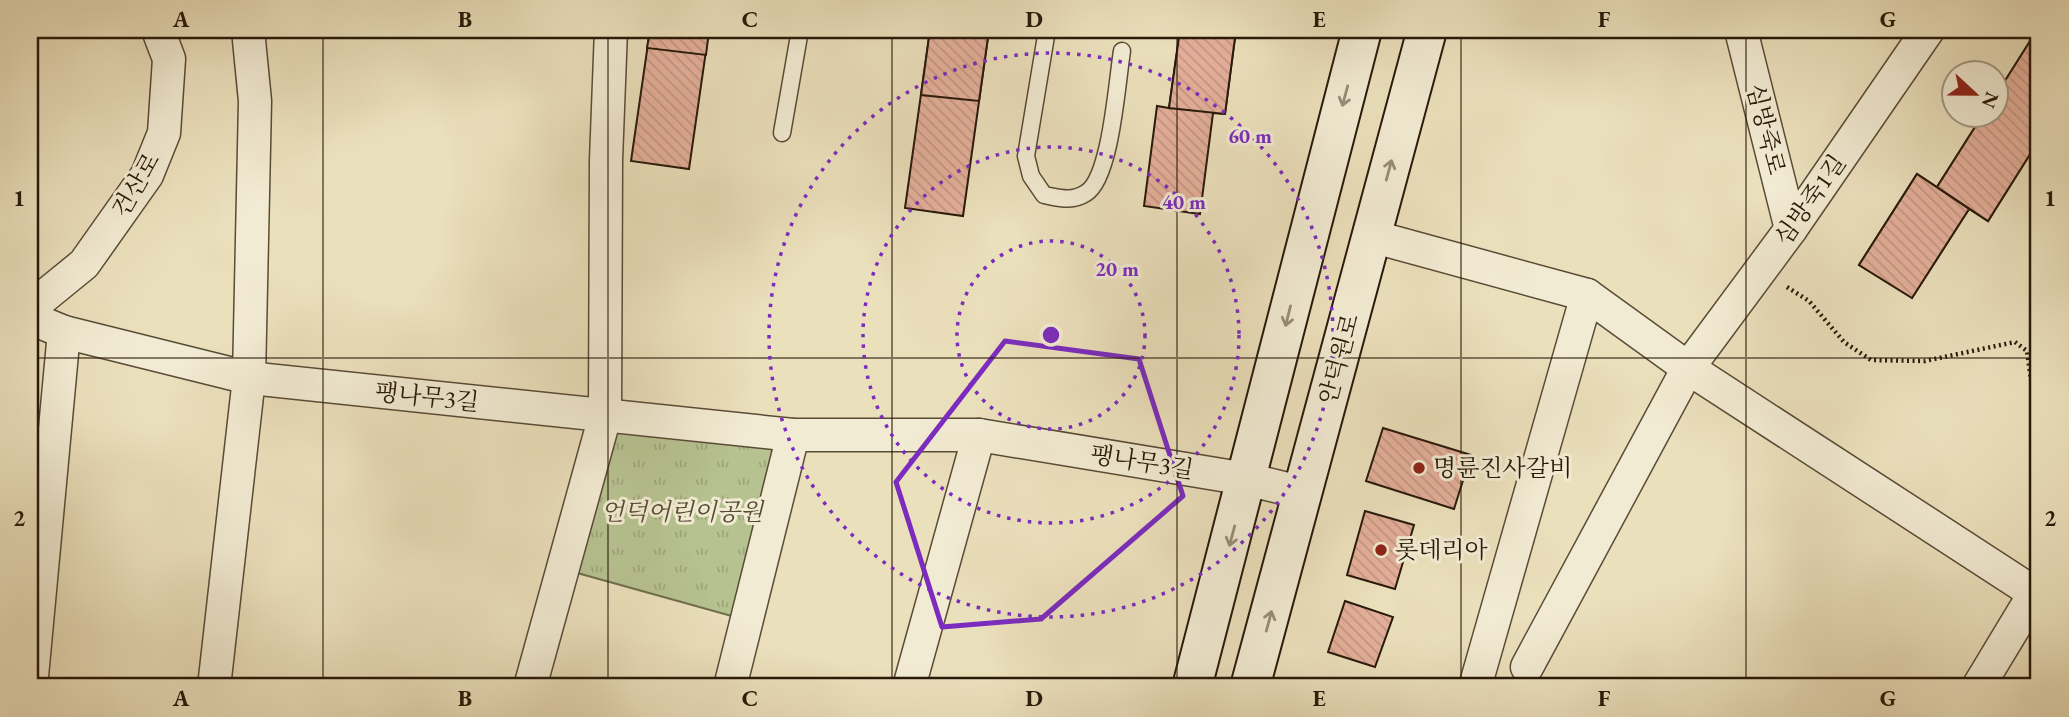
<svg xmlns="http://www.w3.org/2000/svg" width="2069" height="717" font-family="'EB Garamond','Noto Serif KR',serif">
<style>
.park{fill:url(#park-tufts);stroke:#706e4e;stroke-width:2}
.building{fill:url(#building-back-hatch);stroke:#28190a;stroke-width:2}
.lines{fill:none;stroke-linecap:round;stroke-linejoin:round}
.lane-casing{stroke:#594b36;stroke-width:19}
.street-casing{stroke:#594b36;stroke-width:35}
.secondary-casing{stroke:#28190a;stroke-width:42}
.path{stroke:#28190a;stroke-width:4.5;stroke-dasharray:2 3.5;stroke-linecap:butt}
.lane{stroke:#f2ebd3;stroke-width:16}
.street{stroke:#f2ebd3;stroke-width:32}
.secondary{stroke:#f2ebd3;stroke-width:38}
.oneway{stroke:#978c79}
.marked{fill:none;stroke:#7b2cbf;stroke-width:5;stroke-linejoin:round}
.grid{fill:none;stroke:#28190a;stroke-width:2;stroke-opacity:0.55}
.ring{fill:none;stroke:#7b2cbf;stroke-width:3.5;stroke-dasharray:3.5 7}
.poi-dot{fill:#8f2418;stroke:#f2ebd3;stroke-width:2.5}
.labels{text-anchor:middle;stroke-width:6;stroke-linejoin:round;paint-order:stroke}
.street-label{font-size:24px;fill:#28190a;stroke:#f2ebd3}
.poi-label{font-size:24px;fill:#28190a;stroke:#f2ebd3;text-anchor:start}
.park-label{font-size:24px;font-style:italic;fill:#534c32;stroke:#f2ebd3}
.centre{fill:#7b2cbf;stroke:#f2ebd3;stroke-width:3.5}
.ring-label{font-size:21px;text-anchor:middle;font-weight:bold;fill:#7b2cbf;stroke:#f2ebd3;stroke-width:6;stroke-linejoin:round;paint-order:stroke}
.neatline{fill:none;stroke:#28190a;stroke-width:2.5}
.grid-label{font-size:23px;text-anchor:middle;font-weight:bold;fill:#28190a}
</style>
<defs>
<pattern id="park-tufts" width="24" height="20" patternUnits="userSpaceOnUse" patternTransform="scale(1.75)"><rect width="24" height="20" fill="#b7c291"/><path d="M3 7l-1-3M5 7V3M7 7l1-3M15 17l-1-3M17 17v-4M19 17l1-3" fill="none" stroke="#9da67c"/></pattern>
<pattern id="building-back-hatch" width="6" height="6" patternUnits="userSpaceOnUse" patternTransform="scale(1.75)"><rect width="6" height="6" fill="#e4af9a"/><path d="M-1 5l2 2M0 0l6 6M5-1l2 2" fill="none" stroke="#c49683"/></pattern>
</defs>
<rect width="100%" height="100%" fill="#ebe0bc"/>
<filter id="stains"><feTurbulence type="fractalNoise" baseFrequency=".00286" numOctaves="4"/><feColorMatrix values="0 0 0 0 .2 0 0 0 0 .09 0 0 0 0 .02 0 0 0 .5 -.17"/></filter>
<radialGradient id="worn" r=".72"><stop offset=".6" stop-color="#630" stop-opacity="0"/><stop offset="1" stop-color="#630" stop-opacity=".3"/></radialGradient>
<!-- park -->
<polygon class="park" points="612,416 793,435 746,620 563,569"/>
<!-- building -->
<g class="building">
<polygon points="650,30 709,30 689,169 631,161"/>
<polygon points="650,30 709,30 706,55 647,48"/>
<polygon points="930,30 989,30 963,216 905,208"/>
<polygon points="930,30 989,30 979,101 921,95"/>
<polygon points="1180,30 1236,30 1225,114 1213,113 1200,214 1144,206 1157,106 1169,108"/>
<polygon points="1180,30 1236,30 1225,114 1169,108"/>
<polygon points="2037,30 2039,140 1988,221 1969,209 1912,298 1859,265 1917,174 1937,187 1982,116 1996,116 1996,95"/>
<polygon points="2037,30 2039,140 1988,221 1937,187 1982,116 1996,116 1996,95"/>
<polygon points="1917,174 1969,209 1912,298 1859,265"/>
<polygon points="1383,428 1471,455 1454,509 1366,481"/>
<polygon points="1365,511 1414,525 1395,589 1347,575"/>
<polygon points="1345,601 1393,617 1375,667 1328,652"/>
</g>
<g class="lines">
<defs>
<g id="lane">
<path d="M 1047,30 L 1026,156 L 1031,176 L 1044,195 C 1060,198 1072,202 1086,193 C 1111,178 1117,81 1122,51"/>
<polyline points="782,133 800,30"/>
</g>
<g id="street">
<polyline points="1741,30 1791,229"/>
<polyline points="1371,236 1587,295 1688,368 2039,596"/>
<polyline points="30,308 84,264 147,175 164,133 169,59 158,30"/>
<polyline points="30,318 64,332 249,378 793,435 979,435 1246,479 1304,493"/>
<polyline points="1527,667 1688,368 1791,229 1928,30"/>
<polyline points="31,687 64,332"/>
<polyline points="214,687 249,378 255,101 248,30"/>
<polyline points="530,687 605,416 606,160 611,30"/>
<polyline points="730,687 793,435"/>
<polyline points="909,687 979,435"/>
<polyline points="1475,687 1587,295"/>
<polyline points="1978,687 2039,586"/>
</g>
<g id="secondary">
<polyline points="1192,687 1362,30"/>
<polyline points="1250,687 1427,30"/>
</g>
</defs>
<!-- lane casing -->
<use href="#lane" class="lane-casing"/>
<!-- street casing -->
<use href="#street" class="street-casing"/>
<!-- secondary casing -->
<use href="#secondary" class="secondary-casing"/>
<!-- path -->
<polyline class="path" points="1787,287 1809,301 1844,342 1871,360 1925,361 2015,342 2027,351 2039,437"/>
<!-- lane -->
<use href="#lane" class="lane"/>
<!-- street -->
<use href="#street" class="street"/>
<!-- secondary -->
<use href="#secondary" class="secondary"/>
</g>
<!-- one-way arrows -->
<defs><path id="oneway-shaft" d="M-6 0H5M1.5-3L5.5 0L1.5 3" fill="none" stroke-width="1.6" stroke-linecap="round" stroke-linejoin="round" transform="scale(1.75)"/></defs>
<g class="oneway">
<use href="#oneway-shaft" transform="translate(1345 96) rotate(105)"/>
<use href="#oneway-shaft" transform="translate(1389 170) rotate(-75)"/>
<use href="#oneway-shaft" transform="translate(1288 316) rotate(104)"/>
<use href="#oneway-shaft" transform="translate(1232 536) rotate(105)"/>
<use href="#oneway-shaft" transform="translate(1269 621) rotate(-75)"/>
</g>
<!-- marked area -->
<path class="marked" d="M 1005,341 L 1139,359 L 1183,496 L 1041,619 L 942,627 L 896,482 Z"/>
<!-- grid -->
<path class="grid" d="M 323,30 L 323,687M 608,30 L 608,687M 892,30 L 892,687M 1177,30 L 1177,687M 1461,30 L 1461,687M 1746,30 L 1746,687M 30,358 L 2039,358"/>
<!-- distance rings -->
<g class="ring">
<circle cx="1051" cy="335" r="94"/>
<circle cx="1051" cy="335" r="188"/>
<circle cx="1051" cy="335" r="282"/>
</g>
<!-- markers -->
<g class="poi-dot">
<circle cx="1419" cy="468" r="7"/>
<circle cx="1381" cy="550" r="7"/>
</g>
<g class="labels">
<!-- street labels -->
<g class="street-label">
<text transform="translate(1766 129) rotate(76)" y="8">심방죽로</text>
<text transform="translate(136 185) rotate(-60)" y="8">건산로</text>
<text transform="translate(1810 200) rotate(-55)" y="8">심방죽1길</text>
<text transform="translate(1339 359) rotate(-75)" y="8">안덕원로</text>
<text transform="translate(427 397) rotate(6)" y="8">팽나무3길</text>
<text transform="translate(1142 462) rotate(9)" y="8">팽나무3길</text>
</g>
<!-- poi labels -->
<g class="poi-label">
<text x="1433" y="476">명륜진사갈비</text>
<text x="1395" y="558">롯데리아</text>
</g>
<!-- park labels -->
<g class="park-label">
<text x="682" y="520">언덕어린이공원</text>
</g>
</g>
<circle cx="1051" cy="335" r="10" class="centre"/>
<g class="ring-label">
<text x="1250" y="143">60 m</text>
<text x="1184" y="209">40 m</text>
<text x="1117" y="276">20 m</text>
</g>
<!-- margin -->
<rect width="2069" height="717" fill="none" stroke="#ebe0bc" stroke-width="77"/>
<!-- north arrow -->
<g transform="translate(1975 94) rotate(112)"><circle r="33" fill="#f2ebd3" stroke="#a19783" stroke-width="2"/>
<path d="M0-5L12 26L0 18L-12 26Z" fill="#8f2418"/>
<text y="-10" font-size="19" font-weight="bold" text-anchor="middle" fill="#28190a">N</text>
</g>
<rect x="38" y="38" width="1992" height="640" class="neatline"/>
<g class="grid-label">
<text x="181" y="27">A</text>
<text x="465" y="27">B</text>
<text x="750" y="27">C</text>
<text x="1034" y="27">D</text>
<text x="1319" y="27">E</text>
<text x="1604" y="27">F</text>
<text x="1888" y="27">G</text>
<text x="19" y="206">1</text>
<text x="2050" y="206">1</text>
<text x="19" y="526">2</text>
<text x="2050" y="526">2</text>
<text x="181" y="706">A</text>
<text x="465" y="706">B</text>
<text x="750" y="706">C</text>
<text x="1034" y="706">D</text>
<text x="1319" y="706">E</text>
<text x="1604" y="706">F</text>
<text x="1888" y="706">G</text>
</g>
<rect width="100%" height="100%" filter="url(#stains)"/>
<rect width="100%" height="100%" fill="url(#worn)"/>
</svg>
